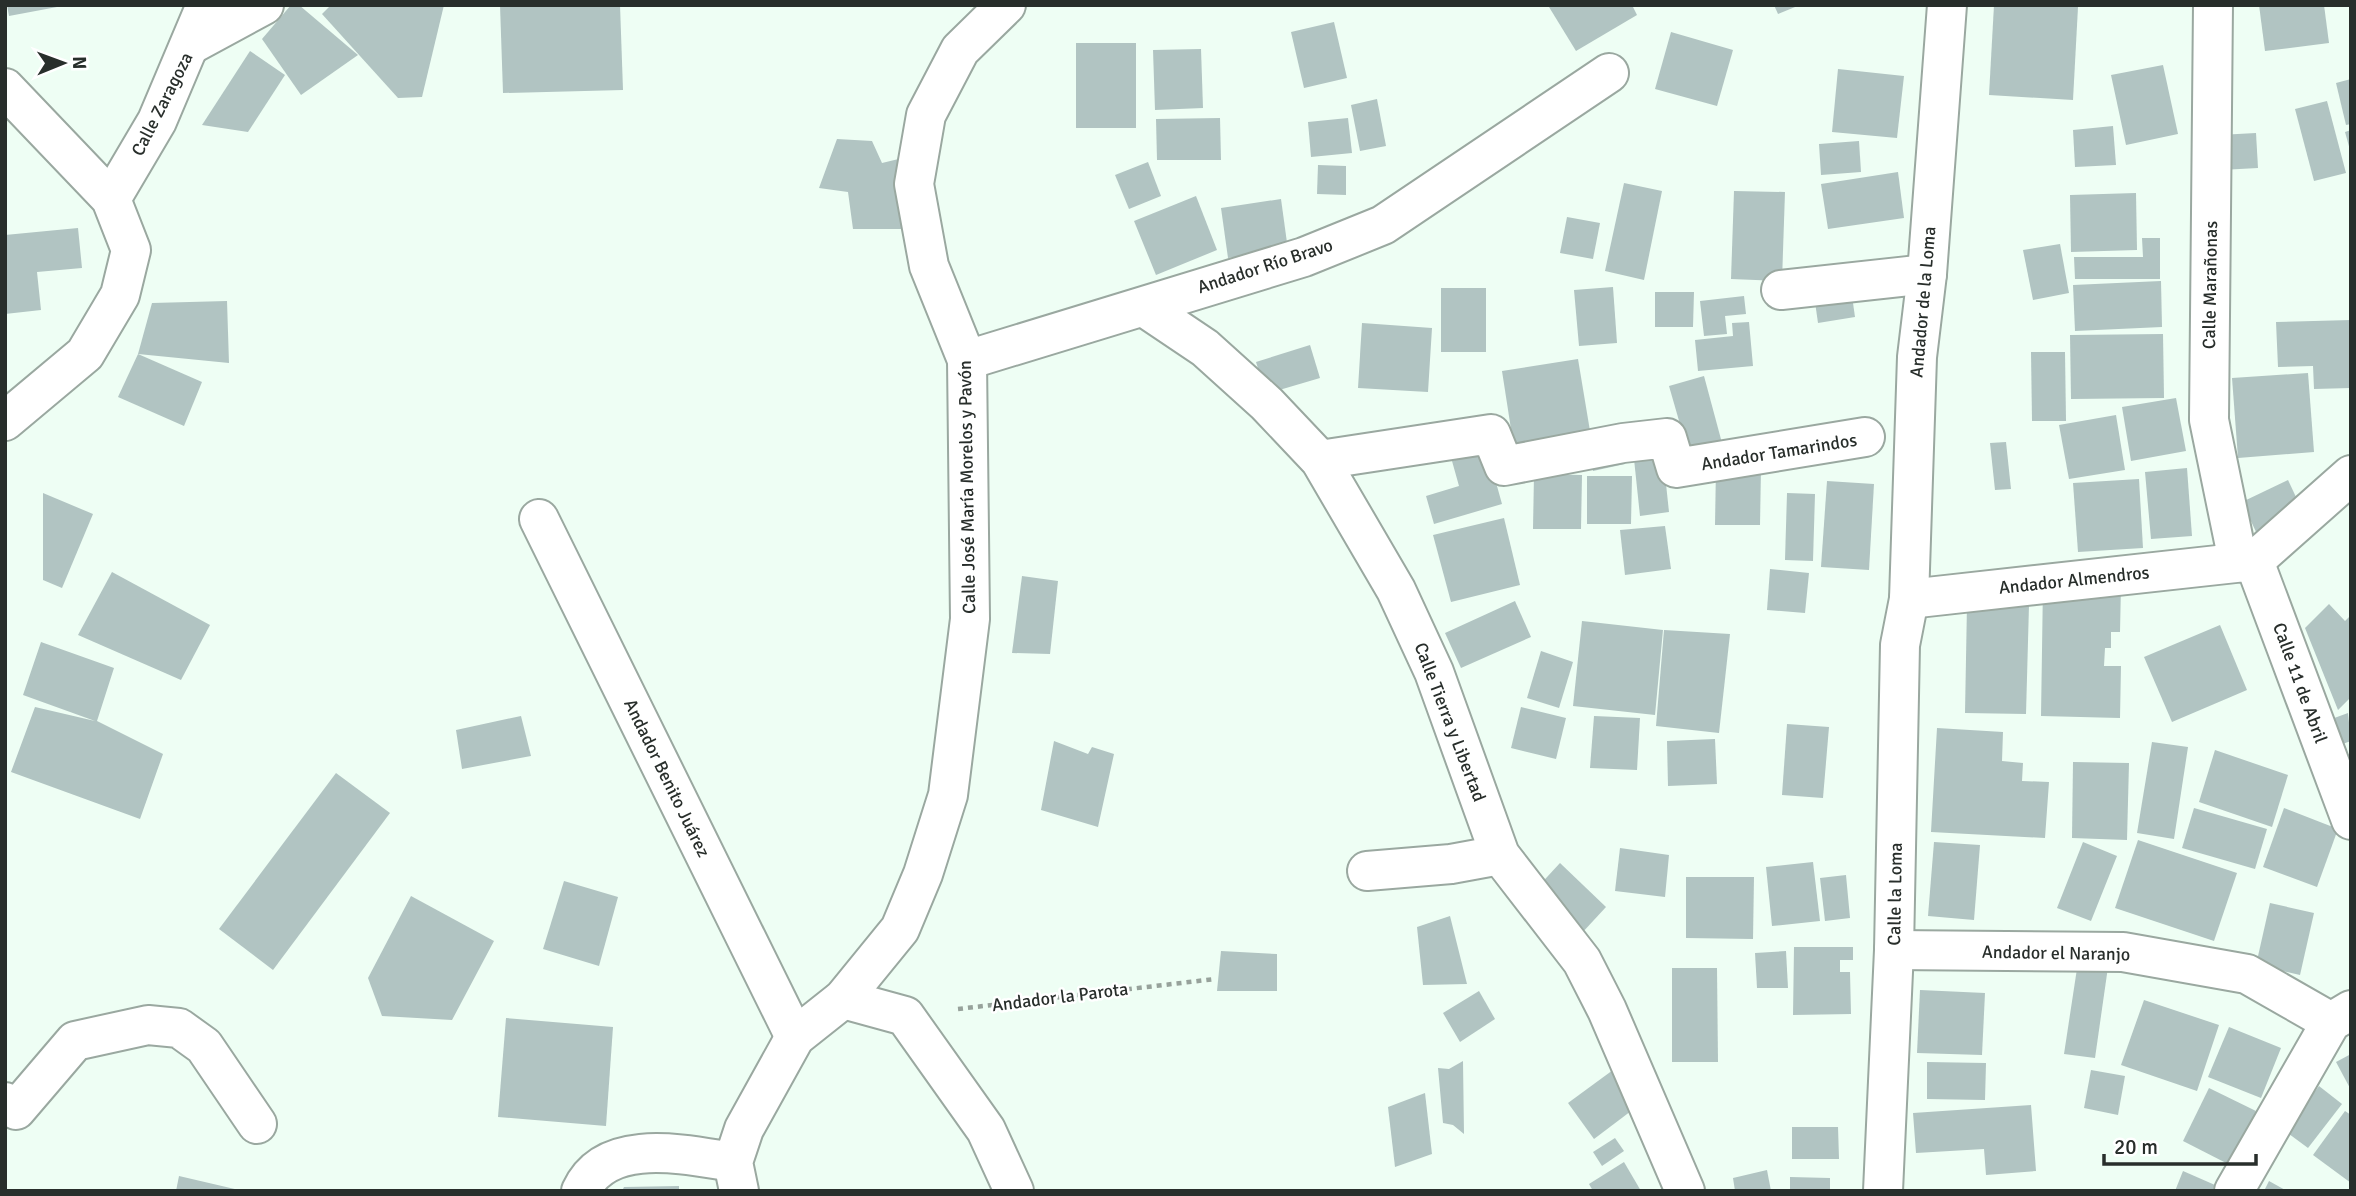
<svg xmlns="http://www.w3.org/2000/svg" width="2356" height="1196" font-family="Signika,sans-serif">
<style>
.building{fill:#b1c4c2}
.lines{fill:none;stroke-linecap:round;stroke-linejoin:round}
.minor-casing{stroke:#9aa8a0;stroke-width:42}
.path{stroke:#97a29b;stroke-width:4.5;stroke-dasharray:5 5;stroke-linecap:butt}
.minor{stroke:#fff;stroke-width:38}
.labels{text-anchor:middle;stroke-width:5;stroke-linejoin:round;paint-order:stroke}
.street-label{font-size:18px;fill:#282e2b;stroke:#fff}
</style>
<rect width="100%" height="100%" fill="#eefef4"/>
<!-- building -->
<g class="building">
<polygon points="7,5 57,5 57,7 9,16"/>
<polygon points="291,5 299,5 358,55 301,95 262,39"/>
<polygon points="331,5 444,5 422,97 398,98 322,14"/>
<polygon points="500,5 620,5 623,90 503,93"/>
<polygon points="1552,5 1632,5 1637,15 1576,51 1549,7"/>
<polygon points="1774,5 1800,5 1778,14"/>
<polygon points="1994,5 2078,7 2073,100 1989,95"/>
<polygon points="2259,5 2324,5 2329,43 2265,51"/>
<polygon points="1334,22 1347,78 1304,88 1291,32"/>
<polygon points="1671,32 1733,50 1717,106 1655,89"/>
<rect x="1076" y="43" width="60" height="85"/>
<polygon points="1201,49 1203,108 1155,110 1153,50"/>
<polygon points="250,51 285,75 248,132 202,125"/>
<polygon points="2163,65 2178,134 2126,145 2111,75"/>
<polygon points="1838,69 1904,76 1897,138 1832,132"/>
<polygon points="2351,79 2351,124 2346,125 2336,83"/>
<polygon points="1377,99 1386,146 1360,151 1351,105"/>
<polygon points="2327,101 2346,173 2314,181 2295,109"/>
<polygon points="1220,118 1221,160 1157,160 1156,119"/>
<polygon points="1348,118 1352,153 1311,157 1308,122"/>
<polygon points="2113,126 2116,165 2075,167 2073,130"/>
<polygon points="2351,130 2351,150 2350,150 2345,132"/>
<polygon points="2256,133 2258,168 2221,170 2219,135"/>
<polygon points="837,139 872,141 882,163 911,156 909,229 853,229 848,192 819,188"/>
<polygon points="1859,141 1861,172 1821,175 1819,144"/>
<polygon points="1148,162 1161,196 1129,209 1115,175"/>
<polygon points="1318,165 1346,166 1346,195 1317,194"/>
<polygon points="1898,172 1904,218 1828,229 1821,184"/>
<polygon points="1624,183 1662,191 1644,280 1605,271"/>
<polygon points="1734,191 1785,192 1782,281 1731,279"/>
<polygon points="2136,193 2137,250 2071,252 2070,195"/>
<polygon points="1196,196 1217,250 1156,275 1134,221"/>
<polygon points="1281,199 1288,250 1228,258 1221,208"/>
<polygon points="1567,217 1600,223 1593,259 1560,253"/>
<polygon points="78,228 82,268 37,272 41,310 5,314 5,235"/>
<polygon points="2142,238 2160,238 2160,279 2075,279 2074,257 2143,257"/>
<polygon points="2060,244 2069,293 2033,300 2023,250"/>
<polygon points="2161,281 2162,327 2075,331 2073,285"/>
<polygon points="1613,287 1617,343 1579,346 1574,290"/>
<rect x="1441" y="288" width="45" height="64"/>
<polygon points="1655,292 1694,292 1693,327 1655,327"/>
<polygon points="1744,296 1746,314 1725,316 1727,334 1704,336 1700,301"/>
<polygon points="1852,296 1855,317 1818,323 1815,302"/>
<polygon points="227,301 229,363 138,354 152,303"/>
<polygon points="2351,320 2351,388 2314,389 2313,366 2278,367 2276,322"/>
<polygon points="1749,322 1753,366 1698,371 1695,340 1733,336 1732,323"/>
<polygon points="1362,323 1432,328 1428,392 1358,388"/>
<polygon points="2163,334 2164,398 2071,399 2070,335"/>
<polygon points="1310,345 1320,378 1266,394 1256,362"/>
<polygon points="2031,352 2065,352 2066,421 2032,421"/>
<polygon points="138,354 202,382 184,426 118,397"/>
<polygon points="1578,359 1592,443 1515,455 1502,371"/>
<polygon points="2308,373 2314,452 2238,458 2232,378"/>
<polygon points="1704,376 1722,443 1688,452 1669,386"/>
<polygon points="2176,398 2186,451 2131,461 2122,407"/>
<polygon points="2116,415 2125,470 2069,479 2059,425"/>
<polygon points="2006,442 2011,489 1995,490 1990,443"/>
<polygon points="1487,450 1502,504 1434,524 1426,496 1459,486 1452,461"/>
<polygon points="1623,453 1625,464 1593,471 1591,458"/>
<polygon points="1663,456 1669,512 1640,516 1634,459"/>
<polygon points="1716,467 1761,468 1760,525 1715,525"/>
<polygon points="2187,468 2192,536 2151,539 2145,472"/>
<polygon points="1534,474 1582,475 1581,529 1533,529"/>
<polygon points="1587,476 1632,476 1631,524 1587,524"/>
<polygon points="2139,479 2143,548 2078,552 2073,483"/>
<polygon points="2288,480 2303,512 2257,534 2242,502"/>
<polygon points="1827,481 1874,484 1869,570 1821,567"/>
<polygon points="43,493 93,514 62,588 43,580"/>
<polygon points="1787,493 1815,494 1813,561 1785,560"/>
<polygon points="1504,518 1520,585 1451,602 1433,535"/>
<polygon points="1665,526 1671,569 1625,575 1620,530"/>
<polygon points="1770,569 1809,573 1805,613 1767,610"/>
<polygon points="112,572 210,625 181,680 78,635"/>
<polygon points="1022,576 1058,581 1050,654 1012,653"/>
<polygon points="2043,584 2121,585 2120,632 2111,632 2111,648 2105,648 2104,666 2121,666 2120,718 2041,716"/>
<polygon points="1515,601 1531,637 1461,668 1445,633"/>
<polygon points="1967,604 2029,605 2026,714 1965,713"/>
<polygon points="2329,604 2345,621 2351,615 2351,697 2338,710 2305,628"/>
<polygon points="1582,621 1663,630 1655,715 1573,706"/>
<polygon points="2220,625 2247,690 2172,722 2144,657"/>
<polygon points="1664,630 1730,634 1719,733 1656,726"/>
<polygon points="41,642 114,668 97,721 163,754 140,819 11,772 35,707 95,721 23,695"/>
<polygon points="1541,651 1573,662 1559,708 1527,698"/>
<polygon points="1521,707 1566,718 1556,759 1511,748"/>
<polygon points="2348,713 2351,741 2334,747 2326,721"/>
<polygon points="521,716 531,756 462,769 456,730"/>
<polygon points="1594,716 1640,718 1637,770 1590,768"/>
<polygon points="1787,724 1829,727 1823,798 1782,795"/>
<polygon points="1937,728 2003,732 2002,761 2023,763 2022,781 2049,782 2045,838 1931,832"/>
<polygon points="1715,739 1717,784 1668,786 1667,741"/>
<polygon points="1054,741 1088,754 1092,747 1114,754 1098,827 1041,810"/>
<polygon points="2152,742 2188,747 2174,839 2137,833"/>
<polygon points="2215,750 2288,775 2272,827 2199,802"/>
<polygon points="2073,762 2129,763 2127,840 2072,838"/>
<polygon points="336,773 390,813 273,970 219,929"/>
<polygon points="2194,808 2267,829 2255,869 2182,848"/>
<polygon points="2284,808 2338,829 2317,887 2263,867"/>
<polygon points="2138,840 2237,873 2214,941 2115,908"/>
<polygon points="1934,842 1980,845 1974,920 1928,916"/>
<polygon points="2083,842 2117,856 2091,921 2057,908"/>
<polygon points="1620,848 1669,855 1665,897 1615,891"/>
<polygon points="1813,862 1820,921 1772,926 1766,867"/>
<polygon points="1560,863 1606,907 1581,934 1535,890"/>
<polygon points="1846,875 1850,918 1825,921 1820,878"/>
<polygon points="1686,877 1754,877 1753,939 1686,938"/>
<polygon points="564,881 618,897 599,966 543,949"/>
<polygon points="411,896 494,941 452,1020 382,1016 368,978"/>
<polygon points="2270,903 2314,913 2300,975 2256,965"/>
<polygon points="1450,916 1467,984 1423,985 1417,927"/>
<polygon points="1794,947 1853,947 1853,960 1840,960 1840,972 1850,972 1851,1014 1793,1015"/>
<polygon points="1221,951 1277,954 1277,991 1217,991"/>
<polygon points="1786,951 1788,988 1757,988 1755,953"/>
<polygon points="2078,962 2108,967 2095,1058 2064,1054"/>
<polygon points="1672,968 1717,968 1718,1062 1672,1062"/>
<polygon points="1920,990 1985,993 1982,1055 1917,1053"/>
<polygon points="1479,991 1495,1019 1460,1042 1443,1013"/>
<polygon points="2144,1000 2219,1025 2197,1091 2121,1065"/>
<polygon points="506,1018 613,1027 606,1126 498,1117"/>
<polygon points="2229,1027 2281,1048 2261,1098 2208,1077"/>
<polygon points="2351,1054 2351,1090 2336,1062"/>
<polygon points="1463,1061 1464,1134 1453,1125 1443,1123 1438,1068 1449,1069"/>
<polygon points="1927,1062 1986,1063 1985,1100 1927,1099"/>
<polygon points="1613,1070 1639,1105 1594,1139 1568,1103"/>
<polygon points="2091,1070 2125,1076 2118,1115 2084,1108"/>
<polygon points="2319,1086 2342,1104 2308,1148 2285,1131"/>
<polygon points="2209,1088 2256,1111 2230,1165 2183,1141"/>
<polygon points="1425,1093 1432,1154 1395,1167 1388,1107"/>
<polygon points="2031,1105 2036,1171 1986,1175 1984,1149 1916,1153 1913,1113"/>
<polygon points="2345,1111 2351,1115 2351,1183 2313,1155"/>
<polygon points="1792,1127 1838,1127 1839,1159 1792,1159"/>
<polygon points="1615,1138 1624,1151 1602,1166 1593,1152"/>
<polygon points="1624,1162 1641,1191 1593,1191 1589,1184"/>
<polygon points="1767,1170 1771,1191 1735,1191 1733,1178"/>
<polygon points="2183,1171 2215,1185 2212,1191 2175,1191"/>
<polygon points="179,1176 239,1190 238,1191 176,1191"/>
<polygon points="1790,1177 1830,1178 1830,1191 1790,1191"/>
<polygon points="2269,1181 2287,1191 2264,1191"/>
<polygon points="679,1186 679,1191 622,1191 624,1187"/>
</g>
<g class="lines">
<defs>
<g id="minor">
<polyline points="2213,5 2209,420 2238,561"/>
<polyline points="192,44 264,5"/>
<polyline points="5,88 111,199 131,250 120,295 85,354 5,421"/>
<polyline points="111,199 157,121 206,5"/>
<polyline points="1781,290 1927,274"/>
<polyline points="1144,307 1205,348 1267,404 1320,460 1396,590 1434,672 1500,855 1582,961 1607,1010 1685,1191"/>
<polyline points="967,360 1304,257 1383,225 1609,73"/>
<polyline points="1320,460 1491,434 1504,466 1623,443 1667,438 1676,468 1865,437"/>
<polyline points="539,519 795,1037"/>
<polyline points="2254,561 2351,475"/>
<polyline points="1909,599 2254,561 2351,820"/>
<polyline points="1367,871 1451,864 1500,855"/>
<polyline points="1894,950 2123,952 2247,974 2331,1022"/>
<polyline points="843,999 905,1016 986,1130 1014,1191"/>
<polyline points="5,1102 16,1110 75,1041 148,1025 179,1028 204,1046 257,1124"/>
<path d="M 581,1191 C 606,1136 686,1155 733,1162"/>
<polyline points="739,1191 733,1162 744,1129 795,1037 843,999 900,929 923,874 948,795 970,619 967,360 929,266 914,184 926,115 960,50 1006,5"/>
<polyline points="1883,1191 1894,950 1900,645 1909,599 1917,357 1927,274 1947,5"/>
<polyline points="2234,1191 2331,1022 2351,1010"/>
</g>
</defs>
<!-- minor casing -->
<use href="#minor" class="minor-casing"/>
<!-- path -->
<polyline class="path" points="958,1009 1215,979"/>
<!-- minor -->
<use href="#minor" class="minor"/>
</g>
<g class="labels">
<!-- street labels -->
<g class="street-label">
<text transform="translate(162 104) rotate(-63)" y="6">Calle Zaragoza</text>
<text transform="translate(1265 266) rotate(-18)" y="6">Andador Río Bravo</text>
<text transform="translate(2210 285) rotate(-89)" y="6">Calle Marañonas</text>
<text transform="translate(1923 302) rotate(-85)" y="6">Andador de la Loma</text>
<text transform="translate(1779 452) rotate(-9)" y="6">Andador Tamarindos</text>
<text transform="translate(967 487) rotate(-91)" y="6">Calle José María Morelos y Pavón</text>
<text transform="translate(2074 580) rotate(-6)" y="6">Andador Almendros</text>
<text transform="translate(2300 683) rotate(70)" y="6">Calle 11 de Abril</text>
<text transform="translate(1450 722) rotate(69)" y="6">Calle Tierra y Libertad</text>
<text transform="translate(667 778) rotate(64)" y="6">Andador Benito Juárez</text>
<text transform="translate(1895 894) rotate(-89)" y="6">Calle la Loma</text>
<text transform="translate(2056 953) rotate(1)" y="6">Andador el Naranjo</text>
<text transform="translate(1060 997) rotate(-7)" y="6">Andador la Parota</text>
</g>
</g>
<!-- border -->
<rect width="2356" height="1196" fill="none" stroke="#282e2b" stroke-width="14"/>
<!-- north arrow -->
<g transform="translate(63 63) rotate(89)" stroke="#ffffff" stroke-width="5" paint-order="stroke">
<path d="M0-5L12 26L0 18L-12 26Z" fill="#282e2b"/>
<text y="-10" font-size="19" font-weight="bold" text-anchor="middle" fill="#282e2b">N</text>
</g>
<!-- scale -->
<path d="M2104 1154v10h152v-10" fill="none" stroke="#282e2b" stroke-width="3.5"/>
<text x="2114" y="1154" font-size="21" fill="#282e2b" stroke="#ffffff" stroke-width="5" paint-order="stroke">20 m</text>
</svg>
